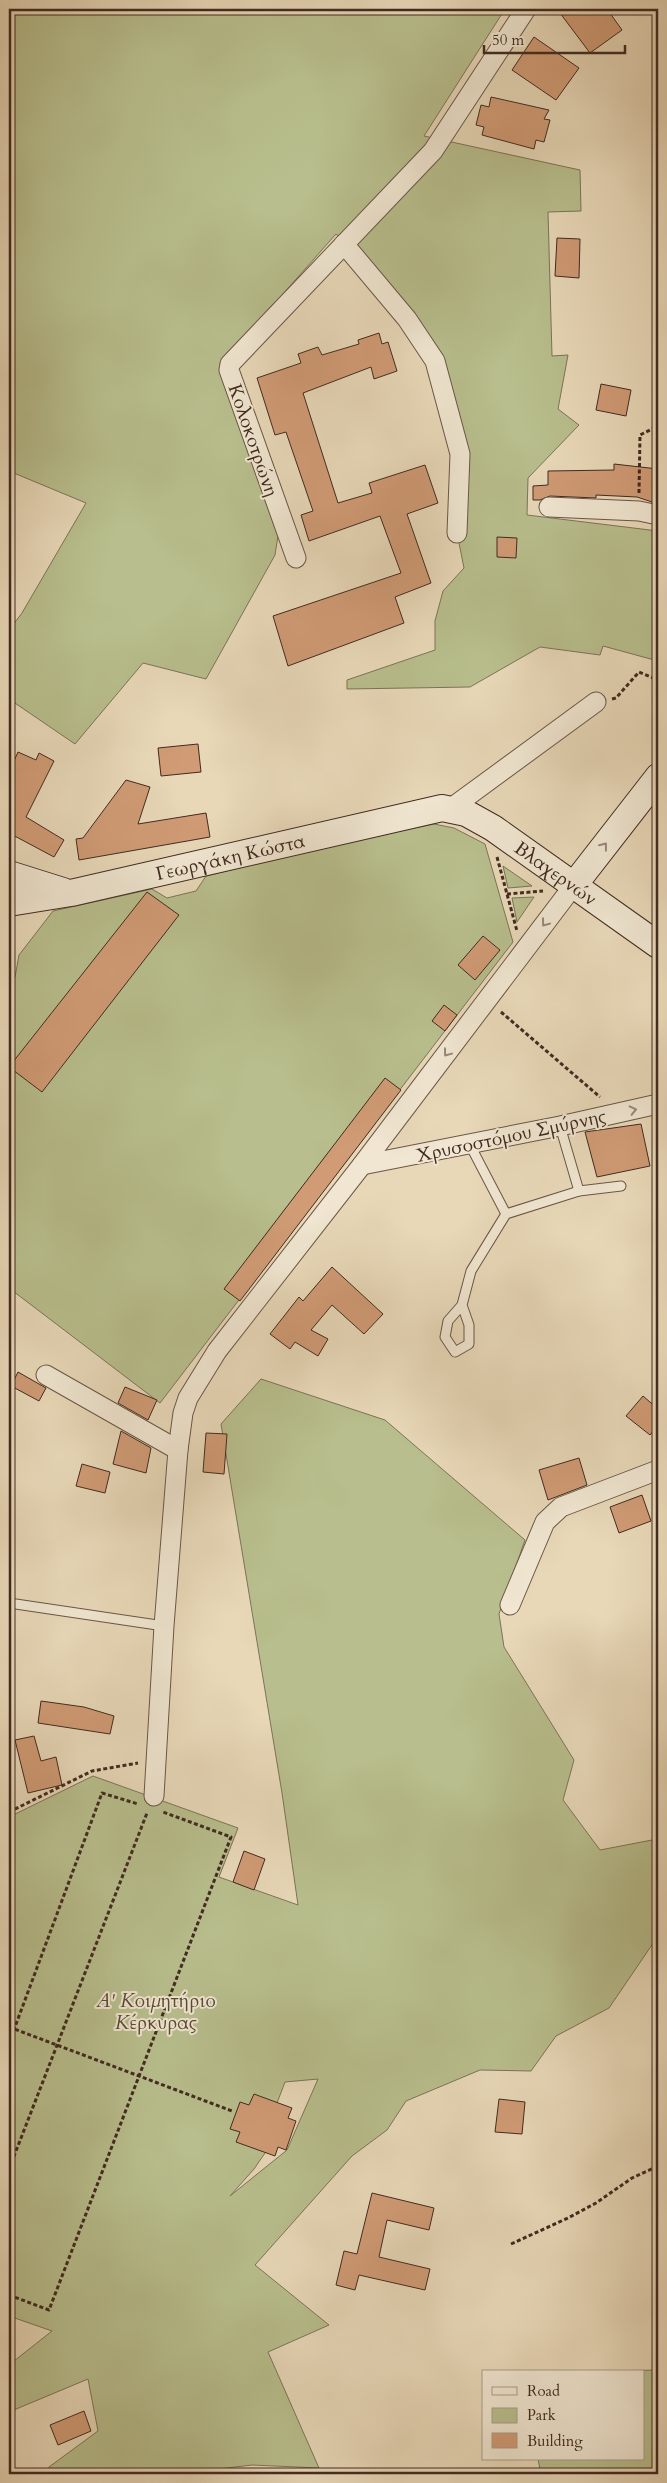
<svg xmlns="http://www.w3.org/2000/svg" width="667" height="2483" font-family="Cardo,serif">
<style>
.green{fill:#b8be8d;stroke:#7c7457;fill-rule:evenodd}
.building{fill:#d09b75;stroke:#412a21}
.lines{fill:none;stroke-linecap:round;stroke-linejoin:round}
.lane-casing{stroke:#6b5647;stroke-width:11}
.street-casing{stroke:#6b5647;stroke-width:21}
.secondary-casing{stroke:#412a21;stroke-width:28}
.path{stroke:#412a21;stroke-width:3;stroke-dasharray:4 2.5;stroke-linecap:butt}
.lane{stroke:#f0e6d1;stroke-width:9}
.street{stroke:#f0e6d1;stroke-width:19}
.secondary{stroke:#f0e6d1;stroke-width:26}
.oneway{stroke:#988879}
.labels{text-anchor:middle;stroke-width:4;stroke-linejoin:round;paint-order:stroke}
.street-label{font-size:19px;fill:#412a21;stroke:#f0e6d1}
.park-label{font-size:19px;font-style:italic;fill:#594837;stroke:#f0e6d1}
</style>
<rect width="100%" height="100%" fill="#e8d8b8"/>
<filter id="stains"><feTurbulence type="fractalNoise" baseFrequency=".004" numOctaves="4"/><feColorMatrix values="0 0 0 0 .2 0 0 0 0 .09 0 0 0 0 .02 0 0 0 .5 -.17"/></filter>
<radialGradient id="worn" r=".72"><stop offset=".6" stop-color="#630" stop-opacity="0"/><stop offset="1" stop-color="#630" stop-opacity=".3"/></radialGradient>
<!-- green -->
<g class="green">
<polygon points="9,9 505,9 424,136 580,170 581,211 548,212 552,356 568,355 558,409 579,425 528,478 527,515 658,531 658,661 603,646 600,655 540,647 470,687 347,689 347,680 435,650 435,621 443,591 464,568 457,533 460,454 435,361 357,254 336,234 221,364 280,523 275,555 206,679 143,663 75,744 9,699 9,630 22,613 86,503 9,471"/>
<polygon points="434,824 454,828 485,844 513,942 160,1403 9,1288 9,976 15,977 19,955 53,911 152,889 167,898 196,891 206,876 359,839"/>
<polygon points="503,866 532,886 508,888"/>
<polygon points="534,897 517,922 512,898"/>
<path d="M 261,1379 L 385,1420 L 525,1540 L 499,1614 L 504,1647 L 574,1760 L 563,1800 L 600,1850 L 652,1840 L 658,1834 L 658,1936 L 609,2008 L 556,2036 L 531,2071 L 480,2070 L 406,2101 L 387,2130 L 352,2156 L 255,2265 L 329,2325 L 268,2352 L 319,2468 L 252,2465 L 177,2474 L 47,2474 L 49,2467 L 98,2431 L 88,2379 L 9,2412 L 9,2365 L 52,2331 L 9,2316 L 9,1817 L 93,1776 L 238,1828 L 219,1877 L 298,1905 L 282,1793 L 221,1424 ZM 318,2079 L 287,2150 L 230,2196 L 254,2169 L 265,2153 L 277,2103 L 285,2082 Z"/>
<polygon points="658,2370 658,2474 541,2474 538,2459 643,2459 643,2372 556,2372"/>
</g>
<!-- building -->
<g class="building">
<polygon points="557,9 607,9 622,30 590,53"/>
<polygon points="534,37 579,68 556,100 512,70"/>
<polygon points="491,97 549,110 544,119 550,120 544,142 536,140 534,149 482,135 484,127 476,125 481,105 489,107"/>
<polygon points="557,238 580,239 579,278 555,276"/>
<polygon points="379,333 382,344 388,342 397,371 374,379 371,367 303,393 338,503 372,493 369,483 425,465 438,503 407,514 431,583 395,597 404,623 288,666 273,616 401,573 380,516 309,541 301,515 313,511 286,432 275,435 257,378 301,363 298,354 318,347 322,355 359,344 358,340"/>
<polygon points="601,384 631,390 626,416 596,410"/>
<polygon points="614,464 658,469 658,504 637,497 596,495 596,498 550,496 540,500 533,500 533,486 548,485 548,471 614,470"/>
<polygon points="497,537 517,538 516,558 497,557"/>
<polygon points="198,744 201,772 161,776 158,748"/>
<polygon points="18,752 36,760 39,753 54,761 26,817 64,840 54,857 9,833 9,772"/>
<polygon points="126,780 150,787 138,824 206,813 210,837 79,860 76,839 83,838"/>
<polygon points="147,892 179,915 42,1092 9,1067"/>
<polygon points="483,936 500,950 475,980 458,965"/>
<polygon points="444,1005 457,1015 445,1031 432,1021"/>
<polygon points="385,1078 401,1090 240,1301 224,1289"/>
<polygon points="641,1124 650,1166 597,1177 585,1132"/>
<polygon points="332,1267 383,1314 364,1334 332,1305 311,1330 328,1339 318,1356 295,1342 290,1349 270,1334 299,1297 303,1301"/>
<polygon points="18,1372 46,1388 39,1401 11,1386"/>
<polygon points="125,1387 157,1400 148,1420 118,1403"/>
<polygon points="643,1396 658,1409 658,1425 650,1435 626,1416"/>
<polygon points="121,1431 151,1448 146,1473 113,1464"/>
<polygon points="206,1433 227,1434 224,1474 203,1472"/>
<polygon points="579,1458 587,1485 548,1500 539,1470"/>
<polygon points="82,1464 110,1472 105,1493 76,1486"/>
<polygon points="642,1495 651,1521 619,1533 610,1507"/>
<polygon points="41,1701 84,1707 114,1716 110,1734 38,1723"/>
<polygon points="34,1736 41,1761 56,1757 62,1785 28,1793 15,1740"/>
<polygon points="244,1851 265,1859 254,1890 233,1882"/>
<polygon points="254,2094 292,2108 288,2118 296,2121 286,2150 278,2147 275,2156 236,2142 240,2132 230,2129 240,2102 249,2105"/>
<polygon points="499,2099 525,2102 522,2134 495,2132"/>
<polygon points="372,2193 434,2208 429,2230 387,2220 379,2257 430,2269 425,2290 359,2275 355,2290 336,2285 344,2251 357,2254"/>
<polygon points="84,2411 91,2431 58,2445 50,2425"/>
</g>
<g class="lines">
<defs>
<g id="lane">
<polyline points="560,1126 579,1191"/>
<polyline points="470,1145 506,1214"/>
<polyline points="462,1305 469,1325 469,1344 455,1352 445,1337 448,1321 462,1305 471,1271 506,1214 579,1191 621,1186"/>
<polyline points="9,1603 164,1626"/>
</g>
<g id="street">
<polyline points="344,244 407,319 435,361 460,454 457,533"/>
<polyline points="549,507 639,511 658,515"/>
<polyline points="296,558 229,370 230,364 433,151 526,9"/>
<polyline points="450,809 596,702"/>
<polyline points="362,1165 560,1126 658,1104"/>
<polyline points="46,1375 178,1450"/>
<polyline points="510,1605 545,1522 561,1507 658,1470"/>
<polyline points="154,1796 164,1626 178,1450 183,1413 188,1398 217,1351 362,1165 574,885"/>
</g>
<g id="secondary">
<polyline points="9,874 63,891"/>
<polyline points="574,885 658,777"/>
<path id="s1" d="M 9,903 L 71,893 L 442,808 L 466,813 L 493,828 L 658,945"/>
</g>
</defs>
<!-- lane casing -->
<use href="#lane" class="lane-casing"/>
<!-- street casing -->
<use href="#street" class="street-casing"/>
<!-- secondary casing -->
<use href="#secondary" class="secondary-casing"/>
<!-- path -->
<g class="path">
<polyline points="639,493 640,435 658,426"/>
<polyline points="612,699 616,698 639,672 658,680"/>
<polyline points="497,857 517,931"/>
<polyline points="507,894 543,891"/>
<polyline points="501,1012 600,1097"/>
<polyline points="9,1812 92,1771 138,1763"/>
<polyline points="9,2027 232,2111"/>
<polyline points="9,2043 102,1793 138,1804"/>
<polyline points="9,2169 147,1813"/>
<polyline points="511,2244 568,2218 596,2203 632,2178 658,2166"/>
<polyline points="9,2295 49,2310 231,1837 163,1812"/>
</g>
<!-- lane -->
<use href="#lane" class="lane"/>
<!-- street -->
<use href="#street" class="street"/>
<!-- secondary -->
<use href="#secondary" class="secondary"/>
</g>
<!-- one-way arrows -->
<defs><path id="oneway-chevron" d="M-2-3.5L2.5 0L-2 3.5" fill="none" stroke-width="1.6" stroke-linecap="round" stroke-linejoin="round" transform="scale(1.25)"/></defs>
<g class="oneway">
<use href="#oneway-chevron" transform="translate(604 846) rotate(-52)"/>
<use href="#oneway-chevron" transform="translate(545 923) rotate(127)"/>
<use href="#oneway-chevron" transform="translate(447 1053) rotate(127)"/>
<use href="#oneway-chevron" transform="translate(633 1110) rotate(-13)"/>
</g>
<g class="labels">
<!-- street labels -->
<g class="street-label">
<text transform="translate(254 440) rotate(71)" y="7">Κολοκοτρώνη</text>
<text dy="7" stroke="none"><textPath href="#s1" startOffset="226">Γεωργάκη Κώστα</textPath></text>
<text dy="7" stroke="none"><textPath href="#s1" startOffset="576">Βλαχερνών</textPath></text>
<text transform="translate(511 1135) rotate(-12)" y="7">Χρυσοστόμου Σμύρνης</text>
</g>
<!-- park labels -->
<g class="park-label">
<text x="156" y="2007">Α' Κοιμητήριο<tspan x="156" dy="22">Κέρκυρας</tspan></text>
</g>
</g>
<!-- margin -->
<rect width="667" height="2483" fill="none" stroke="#e8d8b8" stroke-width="30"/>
<rect x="10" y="10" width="647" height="2463" fill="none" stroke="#412a21" stroke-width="2.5"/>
<rect x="15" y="15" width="637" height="2453" fill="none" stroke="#412a21"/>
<!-- legend -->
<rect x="482" y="2370" width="162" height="90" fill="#f0e6d1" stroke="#aa9b8b"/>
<rect x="492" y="2387" width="25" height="8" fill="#f0e6d1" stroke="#aa9b8b"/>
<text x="527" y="2396" font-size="15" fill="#412a21">Road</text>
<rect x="492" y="2408" width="25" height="15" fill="#b8be8d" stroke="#aa9b8b"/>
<text x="527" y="2420" font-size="15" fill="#412a21">Park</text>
<rect x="492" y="2433" width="25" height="15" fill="#d09b75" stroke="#aa9b8b"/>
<text x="527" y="2446" font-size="15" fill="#412a21">Building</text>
<!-- scale -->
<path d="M484 45v8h141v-8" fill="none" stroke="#412a21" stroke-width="2.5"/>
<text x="492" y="45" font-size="15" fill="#412a21" stroke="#f0e6d1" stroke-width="4" paint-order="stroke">50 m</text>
<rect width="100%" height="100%" filter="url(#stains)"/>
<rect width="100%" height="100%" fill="url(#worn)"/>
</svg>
